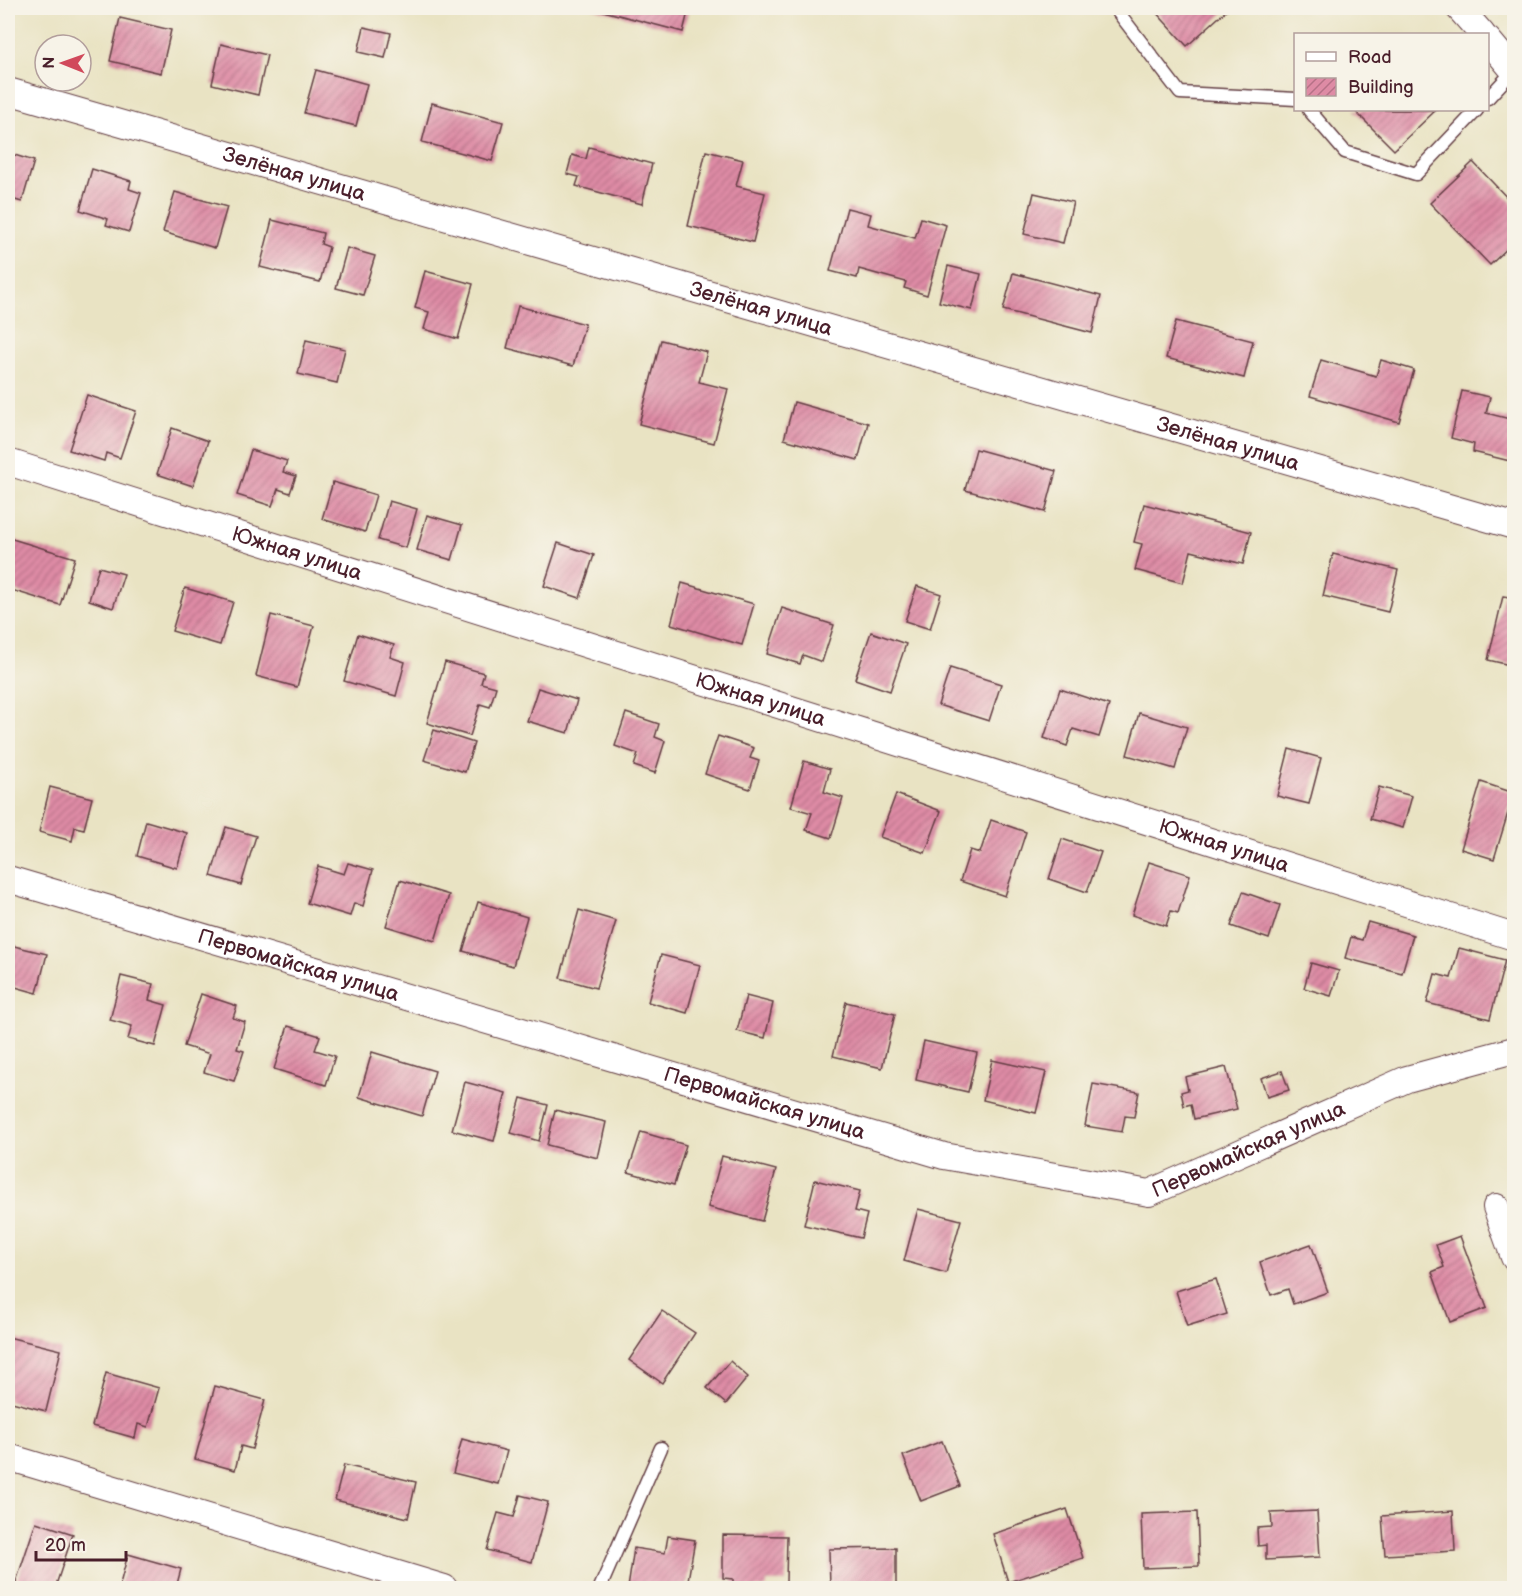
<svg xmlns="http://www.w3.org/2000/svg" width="1522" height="1596" font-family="'Balsamiq Sans',sans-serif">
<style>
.building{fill:url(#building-hatch)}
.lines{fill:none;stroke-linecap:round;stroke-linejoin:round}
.service-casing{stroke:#623c42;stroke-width:15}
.minor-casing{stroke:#623c42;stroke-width:28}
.service{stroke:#fff;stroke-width:12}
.minor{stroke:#fff;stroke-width:26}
.labels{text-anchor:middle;stroke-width:4.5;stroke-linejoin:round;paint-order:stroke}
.street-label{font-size:21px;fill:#4a1f2b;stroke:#f7f3e8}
</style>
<defs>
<pattern id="building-hatch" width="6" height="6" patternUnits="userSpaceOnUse" patternTransform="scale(1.5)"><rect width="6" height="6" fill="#de8ba5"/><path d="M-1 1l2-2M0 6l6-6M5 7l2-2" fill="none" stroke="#b67187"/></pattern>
</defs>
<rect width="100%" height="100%" fill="#f7f3e8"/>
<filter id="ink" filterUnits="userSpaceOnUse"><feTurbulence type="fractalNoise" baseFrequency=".0167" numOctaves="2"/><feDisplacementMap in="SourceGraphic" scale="12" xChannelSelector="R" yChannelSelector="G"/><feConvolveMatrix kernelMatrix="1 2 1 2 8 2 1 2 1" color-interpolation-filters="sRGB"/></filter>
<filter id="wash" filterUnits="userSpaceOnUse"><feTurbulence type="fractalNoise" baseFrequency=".008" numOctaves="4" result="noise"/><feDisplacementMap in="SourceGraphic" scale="24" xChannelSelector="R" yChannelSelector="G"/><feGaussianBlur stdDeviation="1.35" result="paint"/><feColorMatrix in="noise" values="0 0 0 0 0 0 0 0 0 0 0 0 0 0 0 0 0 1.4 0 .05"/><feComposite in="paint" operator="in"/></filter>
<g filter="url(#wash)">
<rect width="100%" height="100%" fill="#e9e3c3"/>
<g id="blocks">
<!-- building -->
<g class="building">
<polygon points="592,8 689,8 683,32"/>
<polygon points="1152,8 1229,8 1187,46"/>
<polygon points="120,18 171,30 161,73 110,61"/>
<polygon points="364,27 391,33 385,58 358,52"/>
<polygon points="221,44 267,55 258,95 212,84"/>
<polygon points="316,70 367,84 356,126 304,113"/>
<polygon points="432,103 503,122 492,161 422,142"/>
<polygon points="1354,110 1436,110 1394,150"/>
<polygon points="589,147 652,164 642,204 576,186 579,177 567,174 572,155 586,159"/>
<polygon points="706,151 743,160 736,186 765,193 753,242 688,226"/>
<polygon points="8,153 34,161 22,202 8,198"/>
<polygon points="1473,162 1514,205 1514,242 1490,265 1430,203"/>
<polygon points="92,169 131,181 129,189 141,193 129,232 106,225 108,219 80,210"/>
<polygon points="175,192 227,207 215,248 163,232"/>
<polygon points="1034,193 1073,202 1063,243 1024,234"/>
<polygon points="847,208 871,214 868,225 915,238 921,218 946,225 927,295 904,288 906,282 859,269 857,278 830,271"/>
<polygon points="272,220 323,233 321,244 329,247 320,282 260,267"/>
<polygon points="347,248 375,256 363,295 336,288"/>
<polygon points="948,266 981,274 972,310 939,302"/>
<polygon points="425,271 473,284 458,339 424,329 429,312 415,308"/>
<polygon points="1013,273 1101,296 1092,333 1003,310"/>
<polygon points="518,306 585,324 573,366 507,348"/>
<polygon points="1176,321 1253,341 1244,378 1166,358"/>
<polygon points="306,340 345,349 337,383 298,374"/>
<polygon points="661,340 707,352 699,382 728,389 714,443 639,424"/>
<polygon points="1321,360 1376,376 1381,360 1414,370 1399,422 1310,396"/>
<polygon points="1462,391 1490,397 1486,413 1514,420 1514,462 1473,452 1474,444 1451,438"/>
<polygon points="87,395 136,411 120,458 106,453 104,461 69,450"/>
<polygon points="794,402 868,423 858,460 784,439"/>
<polygon points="172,428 208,441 193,486 157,474"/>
<polygon points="976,449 1056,471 1045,512 965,490"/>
<polygon points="251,450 287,461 283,472 296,476 290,493 278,489 272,506 237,495"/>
<polygon points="333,482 376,495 365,532 322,519"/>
<polygon points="389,501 417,509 406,548 378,540"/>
<polygon points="1144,504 1251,532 1243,564 1191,551 1183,583 1135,570 1142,544 1134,542"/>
<polygon points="427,515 462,525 452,560 417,550"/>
<polygon points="9,538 75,558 60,605 8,589 8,544"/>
<polygon points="558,543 594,555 580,598 544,586"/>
<polygon points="1333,554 1398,570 1388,612 1323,596"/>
<polygon points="99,567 124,574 113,608 89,600"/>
<polygon points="682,583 754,604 742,645 671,624"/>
<polygon points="917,586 941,594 930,629 905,621"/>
<polygon points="185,588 233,602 220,645 172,631"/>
<polygon points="1503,596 1514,598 1514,647 1510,665 1488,660"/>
<polygon points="782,608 834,625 822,662 803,655 800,664 767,654"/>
<polygon points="271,615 314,626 297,687 256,676"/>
<polygon points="871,632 906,644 890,691 855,679"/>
<polygon points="358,634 394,645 390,657 405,662 396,696 344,681"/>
<polygon points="445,662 484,673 481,683 496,687 490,707 480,704 470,736 427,723"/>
<polygon points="950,668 1001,684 989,721 938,705"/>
<polygon points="538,688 577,700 568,733 527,721"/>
<polygon points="1060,689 1109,705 1099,737 1073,729 1067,746 1044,738"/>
<polygon points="626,713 659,724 655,737 665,741 655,773 634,766 638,754 615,746"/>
<polygon points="1139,713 1187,727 1175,769 1127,755"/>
<polygon points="434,730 474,743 465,772 424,760"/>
<polygon points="718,736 754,748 750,758 759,761 750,789 705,774"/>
<polygon points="1289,749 1321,758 1309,804 1277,796"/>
<polygon points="804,761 830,769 824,792 843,798 831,838 806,830 812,813 791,807"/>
<polygon points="1481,782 1514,793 1494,859 1461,849"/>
<polygon points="50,787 92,798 84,829 75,827 72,841 39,832"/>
<polygon points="1379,787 1412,796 1403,828 1370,819"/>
<polygon points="896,794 941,811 925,853 880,837"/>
<polygon points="991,820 1026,832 1005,896 960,881 970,850 980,853"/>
<polygon points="146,821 187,833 177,868 137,856"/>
<polygon points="226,827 256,836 241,885 211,876"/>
<polygon points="1062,839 1101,852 1087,892 1049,879"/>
<polygon points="1149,862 1190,875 1178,913 1171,911 1166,926 1132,915"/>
<polygon points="348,863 373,870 363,906 354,903 350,916 307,903 318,866 344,874"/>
<polygon points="400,880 449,895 435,941 386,926"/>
<polygon points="1243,892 1280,905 1269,939 1231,926"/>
<polygon points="478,902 527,917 513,966 463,951"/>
<polygon points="579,910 616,921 596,988 560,978"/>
<polygon points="1368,922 1413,935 1402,973 1345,958 1351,937 1362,940"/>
<polygon points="14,946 47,954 37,993 8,985 8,970"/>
<polygon points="1459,948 1505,960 1490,1019 1427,1003 1435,974 1451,978"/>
<polygon points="661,955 700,965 687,1013 648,1002"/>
<polygon points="1311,963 1339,971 1331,996 1304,988"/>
<polygon points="121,976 153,984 149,1000 166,1005 155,1046 128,1039 132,1026 110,1020"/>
<polygon points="201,994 237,1006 233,1018 245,1022 237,1049 244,1051 234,1081 204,1072 210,1054 184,1046"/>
<polygon points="746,996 773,1003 765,1038 737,1031"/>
<polygon points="846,1002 895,1014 882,1068 833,1056"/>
<polygon points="288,1026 320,1036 315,1050 335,1056 326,1085 274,1069"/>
<polygon points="924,1041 977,1053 968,1092 916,1080"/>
<polygon points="372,1052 435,1071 422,1116 359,1097"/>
<polygon points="992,1060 1046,1072 1036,1113 983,1100"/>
<polygon points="1226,1067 1237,1109 1194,1119 1191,1104 1184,1106 1181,1092 1188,1090 1185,1077"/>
<polygon points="1282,1071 1289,1090 1267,1097 1261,1078"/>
<polygon points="465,1082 506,1093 494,1141 452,1130"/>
<polygon points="1093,1084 1139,1092 1134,1117 1125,1116 1122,1132 1085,1126"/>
<polygon points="521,1098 548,1105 539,1141 511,1133"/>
<polygon points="555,1110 606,1122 598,1158 547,1145"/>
<polygon points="641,1132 686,1145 674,1185 628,1172"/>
<polygon points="722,1156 776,1170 762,1221 708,1207"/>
<polygon points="815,1180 860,1191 855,1211 867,1214 861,1238 804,1225"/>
<polygon points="918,1209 961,1220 946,1273 904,1261"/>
<polygon points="1460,1236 1487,1308 1450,1322 1432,1272 1444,1267 1436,1245"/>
<polygon points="1311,1244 1328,1292 1293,1304 1288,1289 1271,1295 1260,1262"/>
<polygon points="1216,1279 1227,1314 1187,1326 1176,1291"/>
<polygon points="662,1311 695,1333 662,1383 629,1360"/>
<polygon points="8,1337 61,1350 46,1411 8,1401"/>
<polygon points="730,1361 748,1377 726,1404 707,1388"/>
<polygon points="106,1373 159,1388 148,1427 138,1424 135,1438 92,1426"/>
<polygon points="215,1386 265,1400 252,1449 241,1446 235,1470 195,1459"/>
<polygon points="462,1439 507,1451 498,1484 453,1473"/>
<polygon points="942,1441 960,1486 921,1501 903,1456"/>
<polygon points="344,1465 416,1482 408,1518 335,1500"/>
<polygon points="520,1495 548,1502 532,1562 487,1550 498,1513 514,1517"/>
<polygon points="1067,1509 1083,1558 1008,1582 993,1534"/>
<polygon points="1317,1511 1320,1557 1266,1560 1266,1545 1258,1546 1257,1528 1272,1527 1271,1513"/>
<polygon points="1453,1511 1455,1551 1385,1555 1382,1516"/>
<polygon points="1197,1512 1199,1566 1143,1568 1141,1514"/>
<polygon points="36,1522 73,1534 55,1588 14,1588"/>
<polygon points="723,1535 787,1536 786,1582 767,1582 767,1588 733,1588 733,1579 723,1578"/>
<polygon points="668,1536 695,1540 687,1586 676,1585 676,1588 628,1588 634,1548 665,1553"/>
<polygon points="896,1548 896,1588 830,1588 829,1549"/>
<polygon points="128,1554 181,1569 176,1588 119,1588"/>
</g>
</g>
</g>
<g filter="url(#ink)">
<use href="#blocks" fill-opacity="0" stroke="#623c42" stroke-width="1.5"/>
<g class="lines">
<defs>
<g id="service">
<polyline points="1115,8 1180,93 1296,99"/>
<polyline points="1488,98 1514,70"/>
<polyline points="1309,110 1345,152 1416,174 1477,110"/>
<polyline points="600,1588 661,1448"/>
</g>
<g id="minor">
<polyline points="1459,8 1482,34"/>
<polyline points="1488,40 1514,71"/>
<path id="s1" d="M 8,91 L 1514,526"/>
<path id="s2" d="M 8,462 L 1514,937"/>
<path id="s3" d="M 8,879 L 944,1156 L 1149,1193 L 1407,1079 L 1514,1050"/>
<polyline points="1496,1207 1514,1257"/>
<polyline points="8,1457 444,1588"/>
</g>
</defs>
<!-- service casing -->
<use href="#service" class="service-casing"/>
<!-- minor casing -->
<use href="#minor" class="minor-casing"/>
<!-- service -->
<use href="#service" class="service"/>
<!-- minor -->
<use href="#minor" class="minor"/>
</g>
</g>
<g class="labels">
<!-- street labels -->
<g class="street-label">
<text dy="7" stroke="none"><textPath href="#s1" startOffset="298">Зелёная улица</textPath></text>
<text dy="7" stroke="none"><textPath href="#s1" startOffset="784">Зелёная улица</textPath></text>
<text dy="7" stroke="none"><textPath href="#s1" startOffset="1270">Зелёная улица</textPath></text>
<text dy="7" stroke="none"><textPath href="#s2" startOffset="303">Южная улица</textPath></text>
<text dy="7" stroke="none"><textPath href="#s2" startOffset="789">Южная улица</textPath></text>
<text dy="7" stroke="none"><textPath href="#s2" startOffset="1275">Южная улица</textPath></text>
<text dy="7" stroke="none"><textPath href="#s3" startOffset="303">Первомайская улица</textPath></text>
<text dy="7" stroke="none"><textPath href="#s3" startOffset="789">Первомайская улица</textPath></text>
<text dy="7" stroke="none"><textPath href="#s3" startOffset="1293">Первомайская улица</textPath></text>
</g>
</g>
<!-- margin -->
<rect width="1522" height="1596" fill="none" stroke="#f7f3e8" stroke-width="30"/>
<!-- legend -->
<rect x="1294" y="33" width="195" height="78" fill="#f7f3e8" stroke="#b29e9c" stroke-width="1.5"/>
<rect x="1306" y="52" width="30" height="9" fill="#ffffff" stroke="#b29e9c" stroke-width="1.5"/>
<text x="1348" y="63" font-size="18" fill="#4a1f2b">Road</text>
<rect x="1306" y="78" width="30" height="18" fill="url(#building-hatch)" stroke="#b29e9c" stroke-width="1.5"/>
<text x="1348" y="93" font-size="18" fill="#4a1f2b">Building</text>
<!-- north arrow -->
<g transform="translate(63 63) rotate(271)"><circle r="28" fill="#f7f3e8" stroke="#b29e9c" stroke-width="1.5"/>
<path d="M0-4.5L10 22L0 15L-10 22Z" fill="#d1495b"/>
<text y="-9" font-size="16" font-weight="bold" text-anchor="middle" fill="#4a1f2b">N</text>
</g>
<!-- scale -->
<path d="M36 1551v9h90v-9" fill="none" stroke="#4a1f2b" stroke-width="3"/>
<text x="45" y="1551" font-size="18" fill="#4a1f2b" stroke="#f7f3e8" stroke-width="4.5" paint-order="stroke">20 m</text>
</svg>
